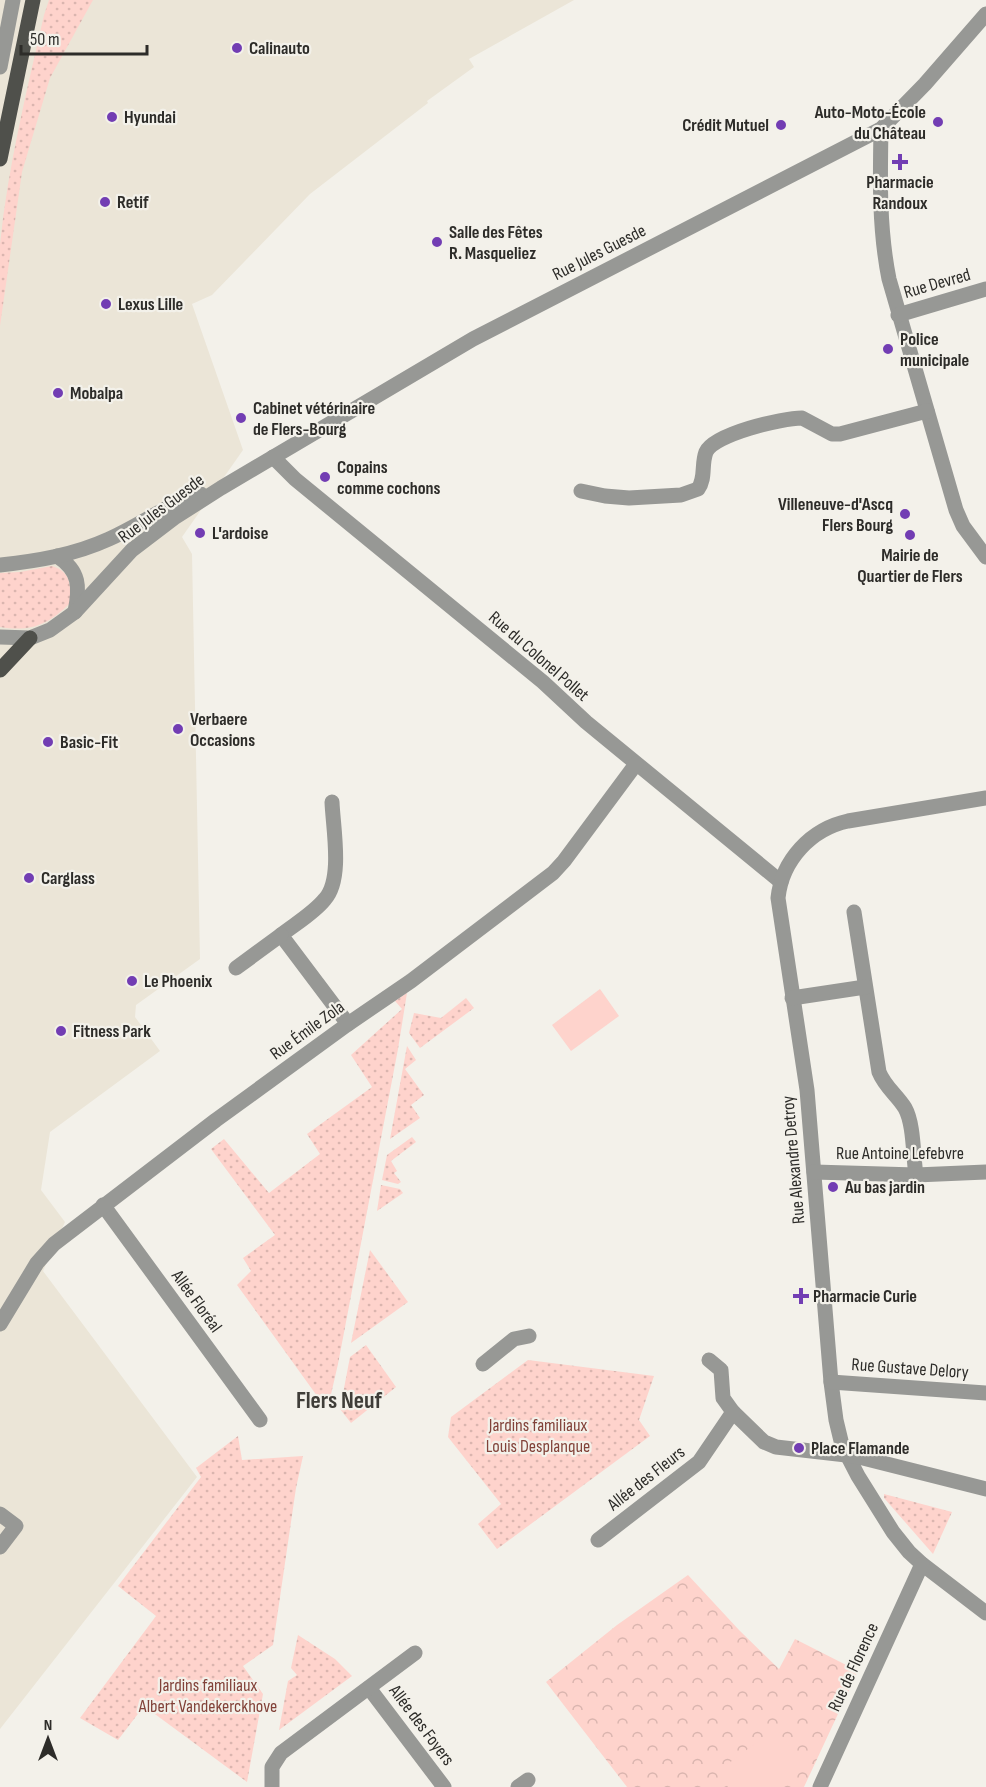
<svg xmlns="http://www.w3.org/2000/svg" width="986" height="1787" font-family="'Sofia Sans Condensed',sans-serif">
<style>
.built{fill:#ebe5d7}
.grass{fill:url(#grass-dots)}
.forest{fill:url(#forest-crowns)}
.pitch{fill:#fed3cc}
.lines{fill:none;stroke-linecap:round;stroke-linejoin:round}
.minor{stroke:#979895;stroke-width:15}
.major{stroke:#4f504b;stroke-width:15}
.poi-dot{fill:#723db3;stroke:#f3f1ea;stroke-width:2}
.labels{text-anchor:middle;stroke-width:4.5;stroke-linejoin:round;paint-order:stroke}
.poi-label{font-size:18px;font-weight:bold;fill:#2d2c29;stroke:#f3f1ea;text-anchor:start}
.street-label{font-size:18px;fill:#2d2c29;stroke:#f3f1ea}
.park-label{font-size:18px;fill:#824239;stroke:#f3f1ea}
.district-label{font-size:24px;font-weight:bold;fill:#3f3d38;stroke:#f3f1ea}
</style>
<defs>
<pattern id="grass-dots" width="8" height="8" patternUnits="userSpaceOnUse" patternTransform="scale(1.5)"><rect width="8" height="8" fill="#fed3cc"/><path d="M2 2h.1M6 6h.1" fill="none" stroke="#dab5af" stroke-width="1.8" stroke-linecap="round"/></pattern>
<pattern id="forest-crowns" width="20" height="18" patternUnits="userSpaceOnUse" patternTransform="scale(1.5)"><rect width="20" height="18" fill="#fed3cc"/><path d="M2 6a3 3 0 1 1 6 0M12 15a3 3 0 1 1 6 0" fill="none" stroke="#dab5af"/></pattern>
</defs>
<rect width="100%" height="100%" fill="#f3f1ea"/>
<!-- built -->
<polygon class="built" points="0,0 574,0 469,59 474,67 427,101 428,103 310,194 212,295 192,304 243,450 182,537 192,554 200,959 136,1005 135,1017 160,1051 50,1132 41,1190 65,1222 43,1271 197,1477 0,1729"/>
<!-- grass -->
<g class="grass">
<path d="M 49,0 L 93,0 L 50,78 L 22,172 L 0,326 C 0,299 0,271 0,244 C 8,166 27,90 44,15 Z"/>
<path d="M 52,566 C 71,572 71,585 70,603 C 48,625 31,632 0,627 L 0,573 L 20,572 Z"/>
<polygon points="407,993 398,1049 338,1364 329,1403 325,1407 237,1285 251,1271 243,1258 275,1235 211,1149 224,1139 269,1193 320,1154 307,1134 372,1087 351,1055 402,1009 395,1001"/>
<polygon points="466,998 474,1008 420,1048 409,1033 414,1013 441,1018"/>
<polygon points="407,1046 416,1060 405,1069 424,1095 411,1105 420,1118 390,1139"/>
<polygon points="412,1137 416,1142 391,1161 397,1171 394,1173 401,1182 398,1184 382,1180 387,1155"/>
<polygon points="381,1185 400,1189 403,1193 377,1211"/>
<polygon points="370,1250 408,1302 351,1343"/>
<polygon points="366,1345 396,1387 351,1423 340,1409 350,1357"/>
<polygon points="528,1360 654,1376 639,1420 650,1436 497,1549 478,1524 501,1504 448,1437 451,1417"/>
<polygon points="238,1436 242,1460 303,1456 296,1488 273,1645 243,1666 263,1694 247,1782 144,1706 118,1740 80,1718 156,1616 118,1586 201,1477 196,1468"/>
<polygon points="884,1494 952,1512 933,1554 884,1498"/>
<polygon points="298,1635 335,1659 352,1676 279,1730 288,1681 297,1675 291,1668"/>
</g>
<!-- forest -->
<polygon class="forest" points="688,1575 739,1630 779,1669 795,1639 858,1671 804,1787 627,1787 546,1682 617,1625"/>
<!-- pitch -->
<g class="pitch">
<polygon points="600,989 619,1016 571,1051 552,1025"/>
<polygon points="776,1728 802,1763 770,1787 728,1787 717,1772"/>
</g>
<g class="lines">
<!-- minor -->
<g class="minor">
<polyline points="0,67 13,0"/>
<path d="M 881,129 C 880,180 879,229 889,279 L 956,510 L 963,526 L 986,557"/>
<polyline points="898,315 986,289"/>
<polyline points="273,457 295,479 543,682 586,722 781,882"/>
<path d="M 581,491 L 605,496 L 629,498 L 681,495 L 698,489 C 706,478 701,465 706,452 C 714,434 782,418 802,418 L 832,434 L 840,434 L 927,411"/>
<path d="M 57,556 C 80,571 80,587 75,612"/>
<path d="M 0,565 C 37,561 74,555 109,539 C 140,525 168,504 201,494"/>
<polyline points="0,637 30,638 50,630 75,612 132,550 174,518 221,488 473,339 881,129 925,84 986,14"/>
<path d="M 986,798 L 848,821 C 811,829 782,860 778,898 L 807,1090 L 831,1382 L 836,1420 L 842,1445 L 858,1476 L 893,1532 L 909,1552 L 922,1564 L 986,1613"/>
<path d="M 332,802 C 333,828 343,879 325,899 C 314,913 295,924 281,935 L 348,1024"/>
<path d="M 854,912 L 879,1072 C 885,1087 897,1095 905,1108 C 914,1124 913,1156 916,1175"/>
<polyline points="236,968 281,935"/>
<polyline points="792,998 865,987"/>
<polyline points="814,1172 916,1175 986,1172"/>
<polyline points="103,1205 260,1420"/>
<polyline points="0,1324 37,1263 54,1244 216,1120 348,1024 411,981 553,873 564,861 636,764"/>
<polyline points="709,1360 721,1370 723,1398 733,1412 764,1442 776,1447 855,1456 986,1489"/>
<polyline points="483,1364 514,1339 529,1336"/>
<polyline points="831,1382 986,1393"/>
<polyline points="0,1514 16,1526 0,1547"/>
<polyline points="598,1540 699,1462 733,1412"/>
<polyline points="369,1688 444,1787"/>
<polyline points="272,1787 272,1767 281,1753 415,1653"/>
<polyline points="518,1787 528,1780"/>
<polyline points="820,1787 922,1564"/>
</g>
<!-- major -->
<g class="major">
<polyline points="0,159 33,0"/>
<polyline points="0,670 30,638"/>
</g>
</g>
<!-- markers -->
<g class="poi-dot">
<circle cx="237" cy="48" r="6"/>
<circle cx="112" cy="117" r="6"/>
<circle cx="938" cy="122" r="6"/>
<circle cx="781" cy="125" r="6"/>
<path d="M897 153h6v6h6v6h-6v6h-6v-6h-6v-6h6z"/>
<circle cx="105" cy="202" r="6"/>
<circle cx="437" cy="242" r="6"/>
<circle cx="106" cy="304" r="6"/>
<circle cx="888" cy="349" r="6"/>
<circle cx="58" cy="393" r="6"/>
<circle cx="241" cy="418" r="6"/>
<circle cx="325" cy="477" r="6"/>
<circle cx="905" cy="514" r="6"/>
<circle cx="200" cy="533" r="6"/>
<circle cx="910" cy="535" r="6"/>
<circle cx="178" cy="729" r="6"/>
<circle cx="48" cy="742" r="6"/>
<circle cx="29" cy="878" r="6"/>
<circle cx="132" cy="981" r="6"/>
<circle cx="61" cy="1031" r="6"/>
<circle cx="833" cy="1187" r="6"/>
<path d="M798 1287h6v6h6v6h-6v6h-6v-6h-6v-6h6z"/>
<circle cx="799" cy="1448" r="6"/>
</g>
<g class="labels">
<!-- poi labels -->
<g class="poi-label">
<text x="249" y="54">Calinauto</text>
<text x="926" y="118" text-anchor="end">Auto-Moto-École<tspan x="926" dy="21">du Château</tspan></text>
<text x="124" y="123">Hyundai</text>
<text x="769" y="131" text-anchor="end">Crédit Mutuel</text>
<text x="900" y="188" text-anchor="middle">Pharmacie<tspan x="900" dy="21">Randoux</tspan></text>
<text x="117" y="208">Retif</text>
<text x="449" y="238">Salle des Fêtes<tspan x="449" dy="21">R. Masqueliez</tspan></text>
<text x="118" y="310">Lexus Lille</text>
<text x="900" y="345">Police<tspan x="900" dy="21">municipale</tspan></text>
<text x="70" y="399">Mobalpa</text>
<text x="253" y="414">Cabinet vétérinaire<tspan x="253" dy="21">de Flers-Bourg</tspan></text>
<text x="337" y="473">Copains<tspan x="337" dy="21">comme cochons</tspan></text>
<text x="893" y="510" text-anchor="end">Villeneuve-d'Ascq<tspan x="893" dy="21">Flers Bourg</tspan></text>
<text x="212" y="539">L'ardoise</text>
<text x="910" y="561" text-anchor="middle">Mairie de<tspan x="910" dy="21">Quartier de Flers</tspan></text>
<text x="190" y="725">Verbaere<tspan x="190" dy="21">Occasions</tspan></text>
<text x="60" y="748">Basic-Fit</text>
<text x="41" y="884">Carglass</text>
<text x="144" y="987">Le Phoenix</text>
<text x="73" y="1037">Fitness Park</text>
<text x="845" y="1193">Au bas jardin</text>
<text x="813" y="1302">Pharmacie Curie</text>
<text x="811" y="1454">Place Flamande</text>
</g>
<!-- street labels -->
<g class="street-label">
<text transform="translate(599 252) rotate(-27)" y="6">Rue Jules Guesde</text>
<text transform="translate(937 283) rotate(-16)" y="6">Rue Devred</text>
<text transform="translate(161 508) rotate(-37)" y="6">Rue Jules Guesde</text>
<text transform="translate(539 656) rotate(41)" y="6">Rue du Colonel Pollet</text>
<text transform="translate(307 1030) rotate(-36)" y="6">Rue Émile Zola</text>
<text x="900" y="1159">Rue Antoine Lefebvre</text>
<text transform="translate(793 1160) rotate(-95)" y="6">Rue Alexandre Detroy</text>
<text transform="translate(197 1301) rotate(54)" y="6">Allée Floréal</text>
<text transform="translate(910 1368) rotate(4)" y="6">Rue Gustave Delory</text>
<text transform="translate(646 1478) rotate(-38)" y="6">Allée des Fleurs</text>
<text transform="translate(853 1667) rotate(-65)" y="6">Rue de Florence</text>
<text transform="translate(422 1725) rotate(53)" y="6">Allée des Foyers</text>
</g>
<!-- park labels -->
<g class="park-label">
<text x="538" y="1431">Jardins familiaux<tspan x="538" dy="21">Louis Desplanque</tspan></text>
<text x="208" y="1691">Jardins familiaux<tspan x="208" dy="21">Albert Vandekerckhove</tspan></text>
</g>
<!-- district labels -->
<g class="district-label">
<text x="339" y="1408">Flers Neuf</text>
</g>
</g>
<!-- north arrow -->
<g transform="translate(48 1739)" stroke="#f3f1ea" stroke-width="4.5" paint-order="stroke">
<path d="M0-4.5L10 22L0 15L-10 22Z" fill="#2d2c29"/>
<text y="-9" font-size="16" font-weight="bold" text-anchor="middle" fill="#2d2c29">N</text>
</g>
<!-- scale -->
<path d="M21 45v9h126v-9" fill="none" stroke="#2d2c29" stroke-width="3"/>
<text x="30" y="45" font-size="18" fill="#2d2c29" stroke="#f3f1ea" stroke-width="4.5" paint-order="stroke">50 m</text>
</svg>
